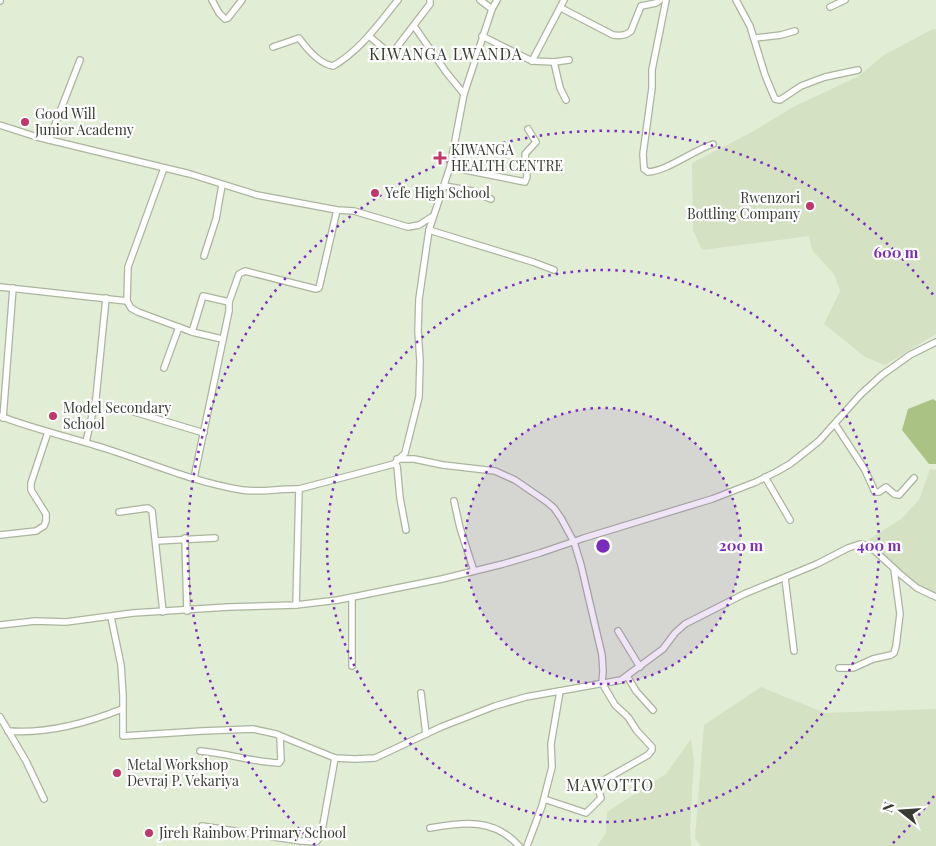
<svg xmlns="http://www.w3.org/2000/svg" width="936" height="846" font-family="'Playfair Display',serif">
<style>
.built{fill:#d4e1c2}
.forest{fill:#aac384}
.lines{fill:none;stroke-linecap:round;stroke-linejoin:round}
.minor-casing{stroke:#abb49e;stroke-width:8}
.minor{stroke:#fff;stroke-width:5.5}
.ring{fill:none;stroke:#7b2cbf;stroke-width:2.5;stroke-dasharray:2.5 5}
.poi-dot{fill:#c23669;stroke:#fff;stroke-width:2}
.labels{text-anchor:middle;stroke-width:4.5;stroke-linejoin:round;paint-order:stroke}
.poi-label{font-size:14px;fill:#373b31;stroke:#fff;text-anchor:start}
.quarter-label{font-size:16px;letter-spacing:1px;fill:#373b31;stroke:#fff}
.centre{fill:#7b2cbf;stroke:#fff;stroke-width:2.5}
.ring-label{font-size:15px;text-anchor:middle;font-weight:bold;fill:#7b2cbf;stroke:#fff;stroke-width:4.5;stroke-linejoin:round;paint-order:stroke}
</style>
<rect width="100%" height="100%" fill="#e2edd5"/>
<!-- built -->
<g class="built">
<polygon points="936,29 936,334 885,365 865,357 824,324 840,291 834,274 812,250 809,236 702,250 693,230 692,163 752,132 793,107 859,76 884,55 931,30"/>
<polygon points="930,469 936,470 936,594 908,579 865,542 901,519 919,500"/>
<polygon points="761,687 825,713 936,709 936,846 701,846 695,838 704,725"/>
<polygon points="691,739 694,761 690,827 691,846 597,846 606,833 607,812 666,774"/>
</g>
<!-- forest -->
<polygon class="forest" points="933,399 936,401 936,464 929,464 902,430 908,409"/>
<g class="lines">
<defs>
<g id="minor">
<polyline points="212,0 219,13 225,19 228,18 242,0"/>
<polyline points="480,0 492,9"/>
<path d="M 666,0 L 652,70 L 652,88 L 643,154 L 644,169 L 648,172 C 667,171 692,151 713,144"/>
<polyline points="736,0 750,26 765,75 775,99 780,100 801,86 825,77 858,70"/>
<polyline points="0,1 0,0"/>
<polyline points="830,7 845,0"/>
<path d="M 561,8 L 613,35 C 620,36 626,36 631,31 L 641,6 L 656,3 L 660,0"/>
<polyline points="414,26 446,72 464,94"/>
<polyline points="369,36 388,52 394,51 430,4 430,0"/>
<polyline points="482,36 532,61 554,62 569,60"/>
<polyline points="755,38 781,35 795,31"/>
<path d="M 273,47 L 299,38 C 307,49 319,64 333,66 C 360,51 379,23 398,0"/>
<polyline points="532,61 564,0"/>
<polyline points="554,62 560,88 566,100"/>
<polyline points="0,125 37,137 190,174 257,195 337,210 354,211 408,227 419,225 433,216"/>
<polyline points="49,140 80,60"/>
<polyline points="450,167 525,182 527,177 525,154 536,142 528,129"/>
<polyline points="445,186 472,191 491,199"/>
<polyline points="429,230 533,262 554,270"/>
<polyline points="204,256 216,219 222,185"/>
<polyline points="0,287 127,301 128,267 164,168"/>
<polyline points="127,301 131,308 138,312 192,332 222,339"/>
<polyline points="192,332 203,296 229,302"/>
<polyline points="164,368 179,327"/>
<polyline points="131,411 204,433"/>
<path d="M 0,416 C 36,430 74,438 110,450 C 153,464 197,483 242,490 C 262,493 280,488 299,489"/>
<polyline points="3,418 13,288"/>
<polyline points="835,424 865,470 875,492 879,492 886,487 894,494 899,495 914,478"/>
<polyline points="86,442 96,398 106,298"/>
<polyline points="397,459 414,459 443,465 495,471 515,480 547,502 554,508 561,518 574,542 581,565 602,655 603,671 602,683 615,705 628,717 637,731 652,747 652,750 648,755 599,783 598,788 601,798 586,813 544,799"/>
<polyline points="394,464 397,466 400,498 406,530"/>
<polyline points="765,477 790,520"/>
<polyline points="194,478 229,311 229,302 239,274 245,271 316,289 319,288 337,210"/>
<polyline points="454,501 460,528 474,571"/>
<polyline points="119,512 148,508 152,511 163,612"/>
<polyline points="0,535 36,531 44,526 46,521 46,514 31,490 31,483 48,432"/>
<polyline points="185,538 187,611"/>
<polyline points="156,541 215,538"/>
<polyline points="785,578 794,651"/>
<polyline points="352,598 352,666"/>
<polyline points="296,605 299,489 394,464 405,453 419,397 420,361 418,331 419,299 429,230 450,167 464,94 492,9 497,0"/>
<polyline points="111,617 121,665 123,695 123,736 202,731 253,729 276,734 335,758 355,759 375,758 441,727 495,706 526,697 621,680 663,649 675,633 685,624 744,594 817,564 848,548 860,544 865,545 875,551 900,574 917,588 936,597"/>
<polyline points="0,625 35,621 66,622 133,613 229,607 296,605 338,600 442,579 503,564 540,553 584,538 712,499 756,482 776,472 790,464 819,441 861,394 882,375 910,355 936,342"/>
<polyline points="618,631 640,667"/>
<polyline points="839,668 853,668 873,659 891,655 894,653 896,646 900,614 894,569"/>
<polyline points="627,676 636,691 653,710"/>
<polyline points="421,693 426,734"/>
<polyline points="0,717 26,761 44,799"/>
<path d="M 8,731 C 46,734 87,723 122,709"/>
<path d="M 200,751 C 227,753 252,762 279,763 L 281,760 L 280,737"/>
<polyline points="202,826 301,841 316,842 321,836 335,758"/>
<path d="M 430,828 C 464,822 494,818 519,846"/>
<polyline points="527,846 542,806 552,767 551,744 560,691"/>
</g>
</defs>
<!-- minor casing -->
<use href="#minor" class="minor-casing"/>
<!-- minor -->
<use href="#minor" class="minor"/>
</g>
<!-- distance rings -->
<circle cx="603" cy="546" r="138" fill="#7b2cbf" fill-opacity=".12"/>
<g class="ring">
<circle cx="603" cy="546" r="138"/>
<circle cx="603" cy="546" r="276"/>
<path d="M934 796A415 415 0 0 1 891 845M315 845A415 415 0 1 1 934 296"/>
</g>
<!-- markers -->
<g class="poi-dot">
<circle cx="25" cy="122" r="5"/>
<path d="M437.5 150.5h5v5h5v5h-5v5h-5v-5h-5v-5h5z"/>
<circle cx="375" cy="193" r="5"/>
<circle cx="810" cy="206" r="5"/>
<circle cx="53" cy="416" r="5"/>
<circle cx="117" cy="773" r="5"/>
<circle cx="149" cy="833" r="5"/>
</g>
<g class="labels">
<!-- poi labels -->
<g class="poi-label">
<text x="35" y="119">Good Will<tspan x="35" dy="16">Junior Academy</tspan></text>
<text x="451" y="155">KIWANGA<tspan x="451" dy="16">HEALTH CENTRE</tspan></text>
<text x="385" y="198">Yefe High School</text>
<text x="800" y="203" text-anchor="end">Rwenzori<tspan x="800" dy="16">Bottling Company</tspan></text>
<text x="63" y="413">Model Secondary<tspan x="63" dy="16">School</tspan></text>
<text x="127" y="770">Metal Workshop<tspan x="127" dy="16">Devraj P. Vekariya</tspan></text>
<text x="159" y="838">Jireh Rainbow Primary School</text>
</g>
<!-- quarter labels -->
<g class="quarter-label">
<text x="446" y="60">KIWANGA LWANDA</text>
<text x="610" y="791">MAWOTTO</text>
</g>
</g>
<circle cx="603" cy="546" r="8" class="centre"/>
<g class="ring-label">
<text x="896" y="258">600 m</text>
<text x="741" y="551">200 m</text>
<text x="879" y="551">400 m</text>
</g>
<!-- north arrow -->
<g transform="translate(901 811) rotate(287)" stroke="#ffffff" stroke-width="4" paint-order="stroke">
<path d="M0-4L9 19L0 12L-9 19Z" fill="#373b31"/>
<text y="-8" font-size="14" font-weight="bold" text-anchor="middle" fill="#373b31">N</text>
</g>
</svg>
